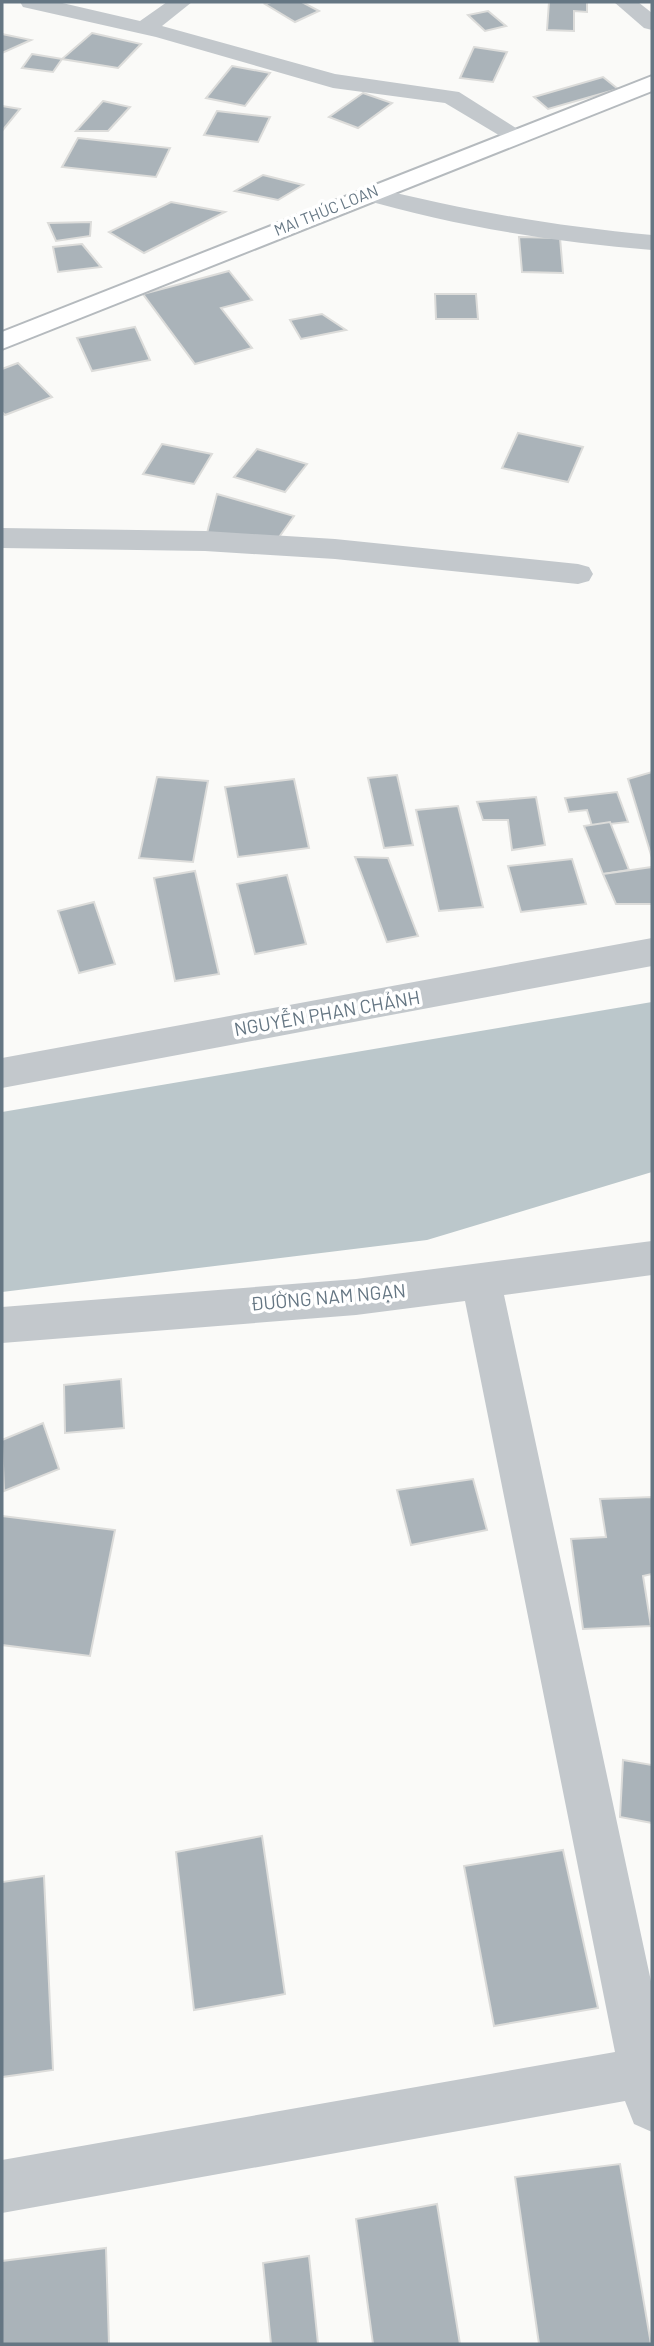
<svg xmlns="http://www.w3.org/2000/svg" width="654" height="2346" font-family="Barlow,sans-serif">
<style>
.water{fill:#bbc7cb}
.building{fill:#aab3b9;stroke:#dcdcda;stroke-width:2}
.lines{fill:none;stroke-linecap:round;stroke-linejoin:round}
.major-casing{stroke:#b5babe;stroke-width:4}
.minor{fill:#c3c8cc;fill-rule:evenodd}
.major{fill:#fff;fill-rule:evenodd}
.labels{text-anchor:middle;stroke-width:7;stroke-linejoin:round;paint-order:stroke}
.far-street-label{font-size:16px;fill:#657683;stroke:#fff}
.street-label{font-size:19px;fill:#657683;stroke:#fff}
</style>
<rect width="100%" height="100%" fill="#fafaf8"/>
<!-- water -->
<polygon class="water" points="652,1002 652,1172 427,1240 2,1292 2,1112"/>
<!-- building -->
<g class="building">
<polygon points="271,2 302,2 319,11 295,22 265,4"/>
<polygon points="549,2 587,2 587,12 574,11 574,31 547,30"/>
<polygon points="488,11 506,26 485,31 468,15"/>
<polygon points="92,33 141,44 118,68 62,59"/>
<polygon points="2,34 31,40 2,53"/>
<polygon points="474,47 507,52 493,82 460,78"/>
<polygon points="32,54 62,59 53,72 22,68"/>
<polygon points="232,66 270,73 245,106 206,98"/>
<polygon points="603,77 618,89 548,109 534,97"/>
<polygon points="363,93 392,103 358,128 329,117"/>
<polygon points="103,101 130,107 108,131 76,131"/>
<polygon points="2,106 20,109 2,131"/>
<polygon points="217,111 270,117 258,142 204,135"/>
<polygon points="78,138 170,148 156,177 62,167"/>
<polygon points="263,175 303,185 278,200 235,191"/>
<polygon points="171,202 225,212 144,253 109,232"/>
<polygon points="91,222 90,236 56,241 48,223"/>
<polygon points="519,237 560,238 563,273 522,272"/>
<polygon points="82,244 101,267 58,272 53,247"/>
<polygon points="229,271 252,300 221,308 252,348 195,364 143,294"/>
<polygon points="435,294 476,294 478,319 436,319"/>
<polygon points="322,314 346,330 301,339 290,320"/>
<polygon points="135,327 150,360 92,371 77,338"/>
<polygon points="18,363 52,397 5,415 2,412 2,369"/>
<polygon points="518,433 583,447 568,482 502,468"/>
<polygon points="162,444 212,454 194,484 143,474"/>
<polygon points="257,449 307,464 285,492 234,477"/>
<polygon points="217,494 294,516 272,547 205,541"/>
<polygon points="652,772 652,858 628,779"/>
<polygon points="397,775 413,845 384,848 368,778"/>
<polygon points="157,777 208,781 193,862 139,858"/>
<polygon points="294,779 309,848 238,857 225,787"/>
<polygon points="617,792 628,822 592,826 587,810 569,812 565,798"/>
<polygon points="536,797 545,845 512,850 508,820 483,820 477,802"/>
<polygon points="458,806 483,907 439,911 416,810"/>
<polygon points="610,822 629,870 603,874 584,826"/>
<polygon points="355,857 388,858 418,936 387,942"/>
<polygon points="572,859 586,904 521,912 508,866"/>
<polygon points="652,867 652,904 616,904 603,874"/>
<polygon points="195,871 219,974 175,981 154,878"/>
<polygon points="287,875 306,944 255,954 237,884"/>
<polygon points="94,902 115,964 79,973 58,911"/>
<polygon points="121,1379 124,1428 65,1433 64,1385"/>
<polygon points="43,1423 59,1469 4,1491 2,1440"/>
<polygon points="473,1479 487,1530 411,1545 397,1490"/>
<polygon points="652,1497 652,1574 643,1576 651,1626 583,1629 571,1539 606,1537 600,1499"/>
<polygon points="2,1516 115,1530 90,1656 2,1645"/>
<polygon points="623,1760 652,1765 652,1823 620,1817"/>
<polygon points="262,1836 285,1994 194,2010 176,1852"/>
<polygon points="563,1850 598,2008 494,2026 464,1866"/>
<polygon points="44,1876 53,2070 2,2077 2,1882"/>
<polygon points="620,2164 651,2344 539,2344 515,2177"/>
<polygon points="437,2204 460,2344 373,2344 356,2219"/>
<polygon points="106,2248 109,2344 2,2344 2,2261"/>
<polygon points="309,2256 318,2344 271,2344 263,2263"/>
</g>
<g class="lines">
<defs>
<polygon id="major" points="652,76 652,91 2,349 2,332"/>
</defs>
<!-- major casing -->
<use href="#major" class="major-casing"/>
<!-- minor -->
<g class="minor">
<polygon points="20,2 58,2 140,21 167,2 192,2 162,26 335,74 459,92 527,135 523,140 507,140 445,103 333,88 156,37 23,7"/>
<polygon points="614,2 638,2 652,13 652,30 644,28"/>
<path d="M 367,186 C 464,210 552,226 652,235 L 652,250 C 553,242 454,226 358,198 L 355,193 L 358,188 Z"/>
<polygon points="2,528 205,531 335,539 578,564 589,567 593,574 589,581 578,584 335,559 205,551 2,548"/>
<polygon points="652,938 652,966 2,1088 2,1058"/>
<polygon points="652,1241 652,1275 504,1295 652,1986 652,2132 634,2124 625,2101 2,2213 2,2160 615,2052 465,1301 356,1315 2,1343 2,1307 356,1279"/>
</g>
<!-- major -->
<use href="#major" class="major"/>
</g>
<g class="labels">
<!-- far-street labels -->
<g class="far-street-label">
<text transform="translate(326 210) rotate(-22)" y="6">MAI THÚC LOAN</text>
</g>
<!-- street labels -->
<g class="street-label">
<text transform="translate(327 1013) rotate(-10)" y="7">NGUYỄN PHAN CHÁNH</text>
<text transform="translate(328 1297) rotate(-5)" y="7">ĐƯỜNG NAM NGẠN</text>
</g>
</g>
<!-- border -->
<rect width="654" height="2346" fill="none" stroke="#657683" stroke-width="7"/>
</svg>
